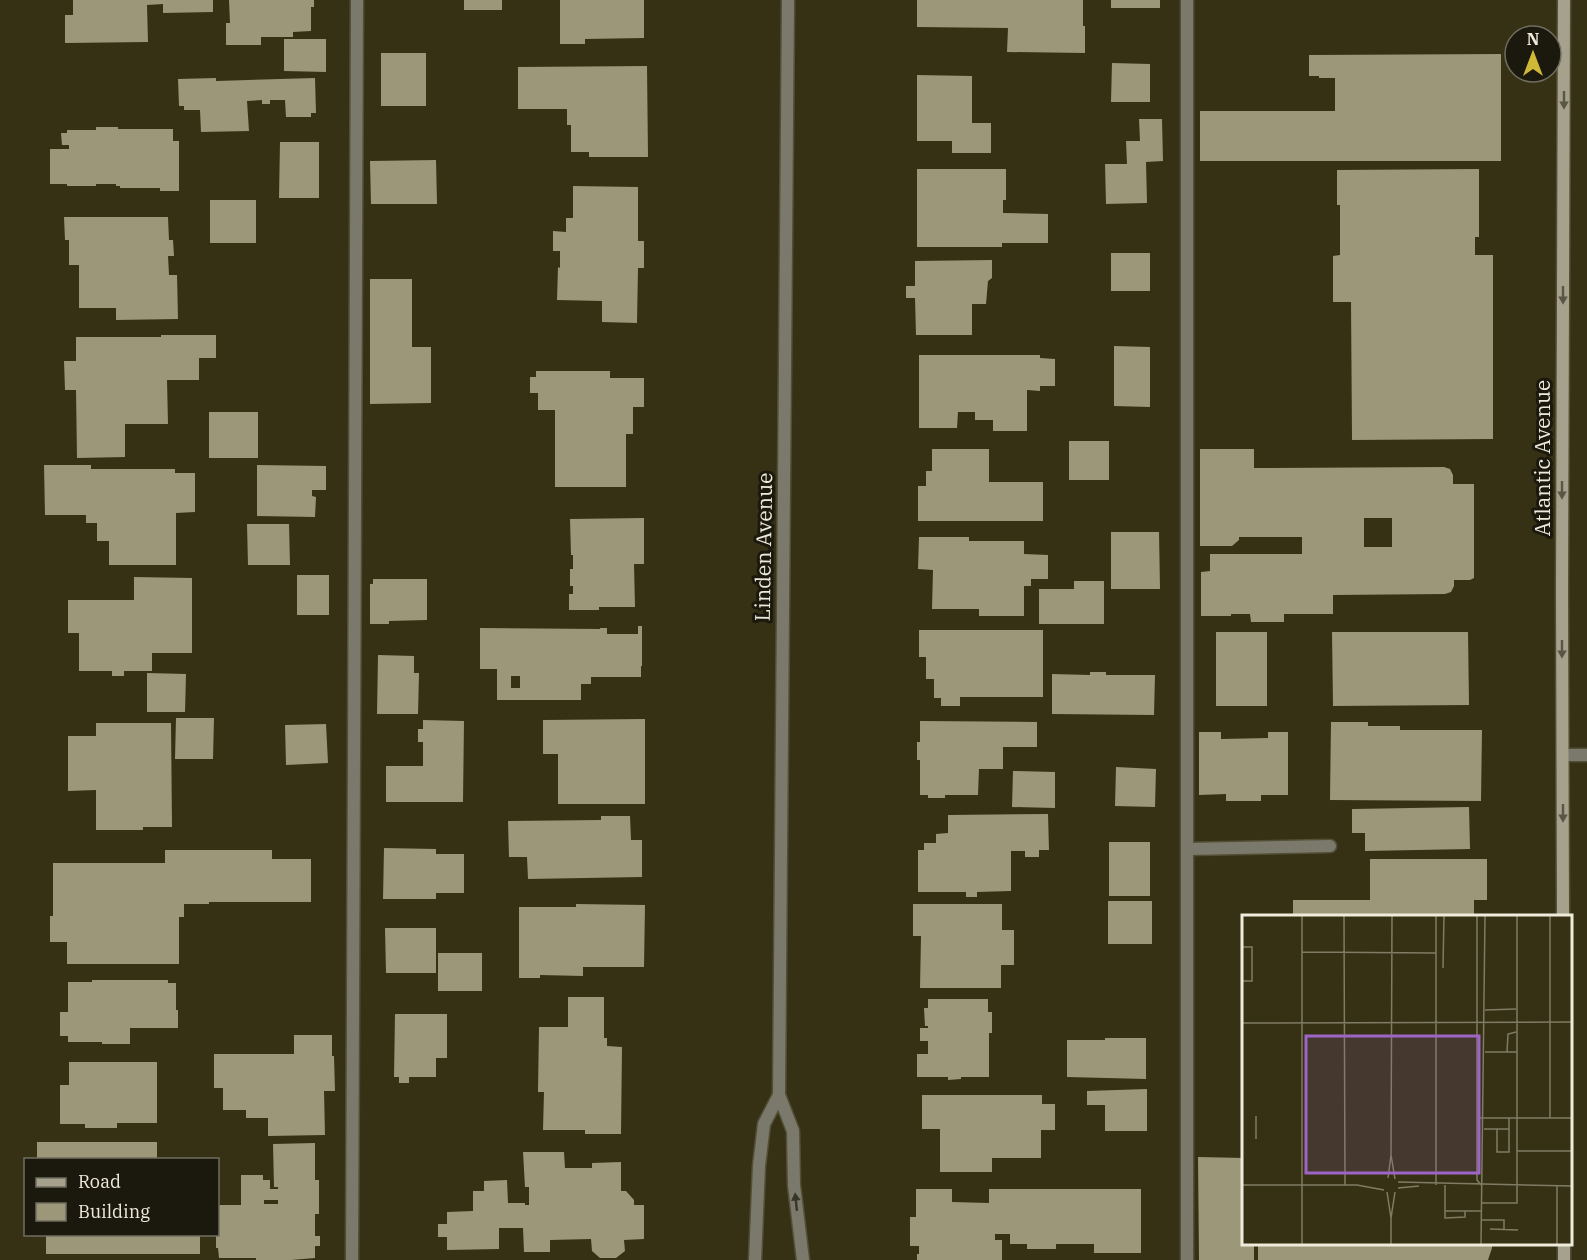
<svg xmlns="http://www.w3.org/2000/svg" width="1587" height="1260" font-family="'IBM Plex Serif',serif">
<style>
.building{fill:#9d9779;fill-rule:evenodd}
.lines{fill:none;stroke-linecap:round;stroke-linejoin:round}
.lane-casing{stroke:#534f35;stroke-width:15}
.street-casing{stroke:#534f35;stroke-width:15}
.secondary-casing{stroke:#534f35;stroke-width:15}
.lane{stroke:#7b796c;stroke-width:12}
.street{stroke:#7b796c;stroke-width:12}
.secondary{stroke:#a5a18c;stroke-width:12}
.oneway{fill:#595646}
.oneway2{fill:#38362a}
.labels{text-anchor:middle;stroke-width:6;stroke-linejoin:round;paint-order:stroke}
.street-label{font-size:21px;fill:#eeebdb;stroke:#1b190d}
.inset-road{fill:none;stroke:#807b64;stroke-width:1.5}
.view{fill:#9e65c7;fill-opacity:0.15;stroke:#9e65c7;stroke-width:3}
.inset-edge{fill:none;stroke:#eeebdb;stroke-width:3}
</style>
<rect width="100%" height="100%" fill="#363115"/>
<!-- building -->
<g class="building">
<polygon points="73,0 213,0 213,12 163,13 163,4 147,5 148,42 65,43 65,15 73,15"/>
<polygon points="229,0 314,0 314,7 311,7 311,31 293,32 293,37 261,37 261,45 226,45 226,23 230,23"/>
<rect x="464" y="0" width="38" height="10"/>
<polygon points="560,0 644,0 644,38 585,39 585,44 560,44"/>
<polygon points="917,0 1083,0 1083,26 1085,26 1085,53 1007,52 1008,28 917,27"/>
<rect x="1111" y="0" width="49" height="8"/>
<polygon points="284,39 326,39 326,72 284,71"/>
<rect x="381" y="53" width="45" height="53"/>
<polygon points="1501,54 1501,161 1200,161 1200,111 1335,111 1335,78 1319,78 1319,76 1309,76 1309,55"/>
<polygon points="1112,63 1150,64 1150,102 1111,102"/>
<polygon points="647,66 648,157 589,157 589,152 571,152 571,125 567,125 567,109 518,109 518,67"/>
<polygon points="917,75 972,76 972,123 991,123 991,153 952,153 952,141 917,141"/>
<polygon points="216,78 216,81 315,78 316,113 311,113 311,117 286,117 285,100 270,100 270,104 262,104 262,100 247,101 249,131 201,132 200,110 184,110 184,106 179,106 178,79"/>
<polygon points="1139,119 1162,119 1163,161 1146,162 1147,203 1106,204 1105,164 1127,164 1126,141 1140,141"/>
<polygon points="96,127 118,127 118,129 173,129 173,141 179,141 179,191 160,191 160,188 120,188 120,186 116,186 116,184 96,184 96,186 67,186 67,184 50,184 50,149 69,149 69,145 62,145 61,133 67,133 67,130 96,130"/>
<polygon points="280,142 319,142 319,198 279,198"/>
<polygon points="436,160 437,204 371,204 370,161"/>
<polygon points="917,169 1006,169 1006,200 1003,200 1003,213 1048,214 1048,243 1002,243 1002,247 917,247"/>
<polygon points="1479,169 1479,237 1475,237 1475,255 1493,255 1493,439 1352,440 1351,302 1333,302 1333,256 1340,255 1340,205 1337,205 1337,170"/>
<polygon points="573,186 638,187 638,241 644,241 644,268 638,268 637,323 602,322 602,301 557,300 558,267 560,268 560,251 553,251 553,231 566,232 566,218 573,218"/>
<rect x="210" y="200" width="46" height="43"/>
<polygon points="64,217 168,217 169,240 173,240 174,256 168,256 169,275 177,275 178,319 116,320 116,308 79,308 79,265 69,265 69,240 65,240"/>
<rect x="1111" y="253" width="39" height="38"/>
<polygon points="992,260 992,278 988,281 986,304 972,304 972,335 916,335 915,298 906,298 906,286 915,286 915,261"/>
<polygon points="370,279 412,279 412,347 431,347 431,403 370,404"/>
<polygon points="161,335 216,335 216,358 199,358 199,380 167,380 168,424 125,424 125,457 77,458 76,390 65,390 64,361 76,361 76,337 161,337"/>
<polygon points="1114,346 1150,347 1150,407 1114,406"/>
<polygon points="919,355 1040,355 1040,358 1055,359 1055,386 1040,386 1040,391 1027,390 1027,431 993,431 993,420 975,420 975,412 958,412 957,428 919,428"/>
<polygon points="536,371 610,371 610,378 644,378 644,407 633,407 633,434 626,434 626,487 555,487 555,410 538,410 538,393 530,393 530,377 536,377"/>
<rect x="209" y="412" width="49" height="46"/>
<rect x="1069" y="441" width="40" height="39"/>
<polygon points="932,449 989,449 989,482 1043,482 1043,521 918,521 918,486 926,486 926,471 932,471"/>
<path d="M 1200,449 L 1254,449 L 1254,468 L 1444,467 L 1450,469 L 1453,475 L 1453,484 L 1474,484 L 1474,578 L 1470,580 L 1454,580 L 1454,586 L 1451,592 L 1445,594 L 1333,595 L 1333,614 L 1284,614 L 1284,622 L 1251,622 L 1250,614 L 1231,614 L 1231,616 L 1201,616 L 1201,572 L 1210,571 L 1210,554 L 1302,554 L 1302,537 L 1239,537 L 1239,540 L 1232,546 L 1200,546 ZM 1364,518 L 1392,518 L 1392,547 L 1364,547 Z"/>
<polygon points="44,465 91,465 91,469 175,469 175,473 195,473 195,512 176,513 176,565 109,565 109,541 97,541 97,523 86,523 86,515 45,515"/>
<polygon points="257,465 326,466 326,490 312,490 312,496 316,497 315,517 257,516"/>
<polygon points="644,518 644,564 634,564 635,607 599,607 599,610 569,610 569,594 573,594 573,586 570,586 570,569 573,569 573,555 571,555 570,519"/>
<polygon points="247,524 289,524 290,565 248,565"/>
<polygon points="1111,532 1159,532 1160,589 1111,589"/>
<polygon points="919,537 969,537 969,541 1024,541 1024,554 1048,555 1048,579 1031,579 1031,586 1024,586 1024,616 979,616 979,609 932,609 933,570 918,569"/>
<rect x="297" y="575" width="32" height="40"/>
<polygon points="134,577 192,578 192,653 152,653 152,671 124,671 124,676 112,676 112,671 79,671 79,633 68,633 68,600 134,600"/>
<polygon points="373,579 427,579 427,620 389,621 389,624 370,624 370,584 373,584"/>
<polygon points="1074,581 1104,581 1104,624 1039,624 1039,589 1074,589"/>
<path d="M 638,626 L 642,626 L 642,666 L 641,666 L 641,677 L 591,677 L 591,684 L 581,684 L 581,700 L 497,700 L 497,669 L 480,669 L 480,628 L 600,629 L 600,628 L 607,628 L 607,634 L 638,634 ZM 511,676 L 520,676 L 520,688 L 511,688 Z"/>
<polygon points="919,630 1043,630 1043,697 960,697 960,706 941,706 941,698 934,698 934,679 926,679 926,657 919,657"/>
<rect x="1216" y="632" width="51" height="74"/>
<polygon points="1332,632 1468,632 1469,705 1333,706"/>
<polygon points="378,655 414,656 414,673 419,673 418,714 377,714"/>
<polygon points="1090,672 1106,672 1106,675 1155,675 1154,715 1052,714 1052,674 1090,675"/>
<polygon points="147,673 186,674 185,712 147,712"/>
<polygon points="176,718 214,718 213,759 175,759"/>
<polygon points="645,719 645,804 558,804 558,754 543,754 543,720"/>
<polygon points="423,720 464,721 463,802 386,802 386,766 423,766 423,742 418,742 418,729 423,729"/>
<polygon points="920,721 1037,722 1037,747 1003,747 1003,769 979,769 978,795 945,795 945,798 928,798 928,795 920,795 920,760 917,760 917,742 920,742"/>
<polygon points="1331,722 1368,722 1368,726 1400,726 1400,730 1482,730 1481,801 1330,800"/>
<polygon points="96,723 171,723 172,827 143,827 143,830 96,830 96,790 68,791 68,736 96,736"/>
<polygon points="326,724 328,763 286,765 285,725"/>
<polygon points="1199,732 1221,732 1221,739 1268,738 1268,732 1288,732 1288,795 1261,795 1261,801 1226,801 1226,794 1199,795"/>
<polygon points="1116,767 1156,769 1155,807 1115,806"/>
<polygon points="1013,771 1055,772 1055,808 1012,807"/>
<polygon points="1469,807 1470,849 1365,851 1365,833 1352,833 1352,809"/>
<polygon points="1048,814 1049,850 1039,850 1039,857 1025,857 1025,851 1011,851 1011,891 977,892 977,897 966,897 966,892 918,892 918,850 924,850 924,843 936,843 936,834 948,833 948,815"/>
<polygon points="601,816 630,816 631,840 642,840 642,877 528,879 527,857 509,857 508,821 601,820"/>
<rect x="1109" y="842" width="41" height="54"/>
<polygon points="384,848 436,849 436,854 464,854 464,893 436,893 436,899 383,899"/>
<polygon points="165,850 272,850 272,859 311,859 311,902 209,902 209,904 184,904 184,917 179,917 179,964 67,964 67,942 50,942 50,916 53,916 53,863 165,863"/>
<polygon points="1370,859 1487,859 1487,900 1474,900 1474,916 1293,916 1293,900 1370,900"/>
<rect x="1108" y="901" width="44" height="43"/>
<polygon points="576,904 645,905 644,967 583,967 583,976 540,975 540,978 519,978 519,907 576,907"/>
<polygon points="913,904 1002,904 1002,930 1014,930 1014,965 1001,965 1001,988 920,988 921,936 913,936"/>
<polygon points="385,928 436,928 436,973 386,973"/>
<rect x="438" y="953" width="44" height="38"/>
<polygon points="92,980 168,980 168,983 176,983 176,1010 178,1010 178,1028 130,1028 130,1044 102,1044 102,1042 68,1042 68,1036 60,1036 60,1012 68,1012 68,982 92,982"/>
<polygon points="568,997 604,997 604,1038 607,1038 607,1046 622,1047 621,1134 585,1134 585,1130 543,1130 544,1092 538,1092 539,1027 568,1027"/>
<polygon points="928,999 988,999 988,1012 992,1012 992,1033 989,1033 989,1077 961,1077 961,1079 948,1080 948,1077 917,1077 917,1054 928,1054 928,1041 920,1041 920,1028 928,1028 928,1026 925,1026 924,1008 928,1008"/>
<polygon points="395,1014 447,1014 447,1058 436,1058 436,1077 409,1077 409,1083 399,1083 399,1077 394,1077"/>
<polygon points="294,1035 332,1035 332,1056 334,1056 335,1091 324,1091 325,1135 268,1136 268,1118 246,1118 246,1110 223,1110 223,1088 214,1088 214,1054 294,1054"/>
<polygon points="1105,1038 1146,1038 1146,1079 1067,1077 1067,1040 1105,1040"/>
<polygon points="69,1062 157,1062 157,1123 117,1123 117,1128 85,1128 85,1124 60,1124 60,1085 69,1085"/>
<polygon points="1147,1089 1147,1131 1105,1131 1105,1105 1087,1105 1087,1091"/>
<polygon points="922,1095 1042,1095 1042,1104 1055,1104 1055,1130 1041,1130 1041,1158 992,1158 992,1172 940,1172 940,1129 922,1129"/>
<rect x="37" y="1142" width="120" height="18"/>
<path d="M 315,1143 L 315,1180 L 319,1180 L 319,1214 L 315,1214 L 315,1236 L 320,1236 L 320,1246 L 315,1246 L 315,1258 L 291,1260 L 256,1260 L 256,1258 L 219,1258 L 218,1248 L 216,1248 L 216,1234 L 218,1234 L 218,1205 L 241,1205 L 241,1175 L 263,1175 L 263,1180 L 270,1180 L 270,1189 L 278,1189 L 278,1187 L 274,1187 L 273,1144 ZM 264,1200 L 278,1200 L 278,1204 L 264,1204 Z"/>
<polygon points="523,1152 564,1152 565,1168 592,1168 592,1163 621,1162 621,1191 626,1191 634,1200 634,1205 644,1205 644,1239 624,1240 625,1251 616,1258 600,1258 592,1251 591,1239 550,1240 550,1252 524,1252 523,1228 499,1228 499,1249 447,1250 447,1237 438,1237 438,1224 447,1224 447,1212 473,1211 473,1191 484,1191 484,1181 507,1180 508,1203 525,1203 525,1205 529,1205 529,1187 525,1187"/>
<polygon points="1198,1157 1244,1158 1244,1244 1254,1244 1254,1260 1199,1260"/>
<polygon points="916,1189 952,1189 952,1202 989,1203 989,1189 1141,1189 1141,1253 1094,1253 1094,1244 1056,1244 1056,1249 1027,1249 1027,1244 1010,1244 1010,1234 995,1234 995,1240 1002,1240 1002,1260 917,1260 917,1254 919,1254 919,1246 910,1246 910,1217 916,1217"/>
<rect x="46" y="1234" width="154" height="20"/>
<polygon points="1258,1244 1492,1244 1492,1248 1488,1260 1258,1260"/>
</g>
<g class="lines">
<defs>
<g id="lane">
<polyline points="1188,849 1330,846"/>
<polyline points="352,1260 357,0"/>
<polyline points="1187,1260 1187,0"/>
</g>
<g id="street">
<polyline points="1563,755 1587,755"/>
<polyline points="779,1095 788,0"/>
<polyline points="755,1260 759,1166 764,1124 779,1095 793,1131 794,1185 803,1260"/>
</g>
<g id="secondary">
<polyline points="1563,916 1562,590 1564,0"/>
<polyline points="1564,1244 1564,1260"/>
</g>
</defs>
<!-- lane casing -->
<use href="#lane" class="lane-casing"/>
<!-- street casing -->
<use href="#street" class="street-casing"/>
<!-- secondary casing -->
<use href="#secondary" class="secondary-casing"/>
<!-- lane -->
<use href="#lane" class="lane"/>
<!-- street -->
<use href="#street" class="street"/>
<!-- secondary -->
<use href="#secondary" class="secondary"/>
</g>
<!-- one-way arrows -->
<defs><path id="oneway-solid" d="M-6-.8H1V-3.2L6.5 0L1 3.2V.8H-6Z" transform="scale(1.5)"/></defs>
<g class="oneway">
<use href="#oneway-solid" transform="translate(1564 100) rotate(90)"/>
<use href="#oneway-solid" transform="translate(1563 295) rotate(90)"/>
<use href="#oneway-solid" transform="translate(1562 490) rotate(90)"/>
<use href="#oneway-solid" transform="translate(1562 649) rotate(90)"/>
<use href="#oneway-solid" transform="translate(1563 813) rotate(90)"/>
</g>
<use class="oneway2" href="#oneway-solid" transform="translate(796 1202) rotate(-96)"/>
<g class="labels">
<!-- street labels -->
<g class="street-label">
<text transform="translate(1543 458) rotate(-90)" y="7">Atlantic Avenue</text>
<text transform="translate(764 547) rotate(-89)" y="7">Linden Avenue</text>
</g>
</g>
<!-- overview -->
<g transform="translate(1242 915)">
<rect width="330" height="330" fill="#363115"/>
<path class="inset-road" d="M 102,1 L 103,270M 194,1 L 194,270M 235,1 L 235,265 L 239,270M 0,32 L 10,32 L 10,66 L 0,66M 60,37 L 194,38M 201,53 L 202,1M 243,95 L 274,94M 0,108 L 330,107M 243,137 L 275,137M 265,137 L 266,119 L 274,117M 238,203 L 330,203M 308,203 L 308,1M 242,214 L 267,214M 255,214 L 255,237 L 267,237 L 267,203M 14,224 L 14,201M 275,236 L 330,236M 149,240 L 150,1M 146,263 L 149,240 L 153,264M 156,267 L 330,271M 0,270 L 115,270 L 142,275M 203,270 L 203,296M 156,273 L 177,271M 145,277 L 149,303 L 153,277M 239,288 L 275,288 L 275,1M 223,296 L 223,302 L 203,303 L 203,296 L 239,296M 0,305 L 0,270M 239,305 L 262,305 L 262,314M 248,314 L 276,315M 60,329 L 60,1M 149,329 L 149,303M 239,329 L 243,1M 315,329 L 315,271"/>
<path class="view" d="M 64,121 L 237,121 L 237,258 L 64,258 Z"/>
<rect width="330" height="330" class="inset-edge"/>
</g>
<!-- legend -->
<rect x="24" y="1158" width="195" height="78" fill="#1b190d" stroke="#6f6d5f" stroke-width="1.5"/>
<rect x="36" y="1178" width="30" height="9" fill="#a5a18c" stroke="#6f6d5f" stroke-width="1.5"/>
<text x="78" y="1188" font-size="18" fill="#eeebdb">Road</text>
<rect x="36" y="1203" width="30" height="18" fill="#9d9779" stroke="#6f6d5f" stroke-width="1.5"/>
<text x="78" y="1218" font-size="18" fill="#eeebdb">Building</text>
<!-- north arrow -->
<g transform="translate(1533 54)"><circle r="28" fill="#1b190d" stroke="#6f6d5f" stroke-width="1.5"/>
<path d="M0-4.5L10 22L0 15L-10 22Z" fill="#cfb837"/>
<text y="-9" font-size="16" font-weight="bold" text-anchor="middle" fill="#eeebdb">N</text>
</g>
</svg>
